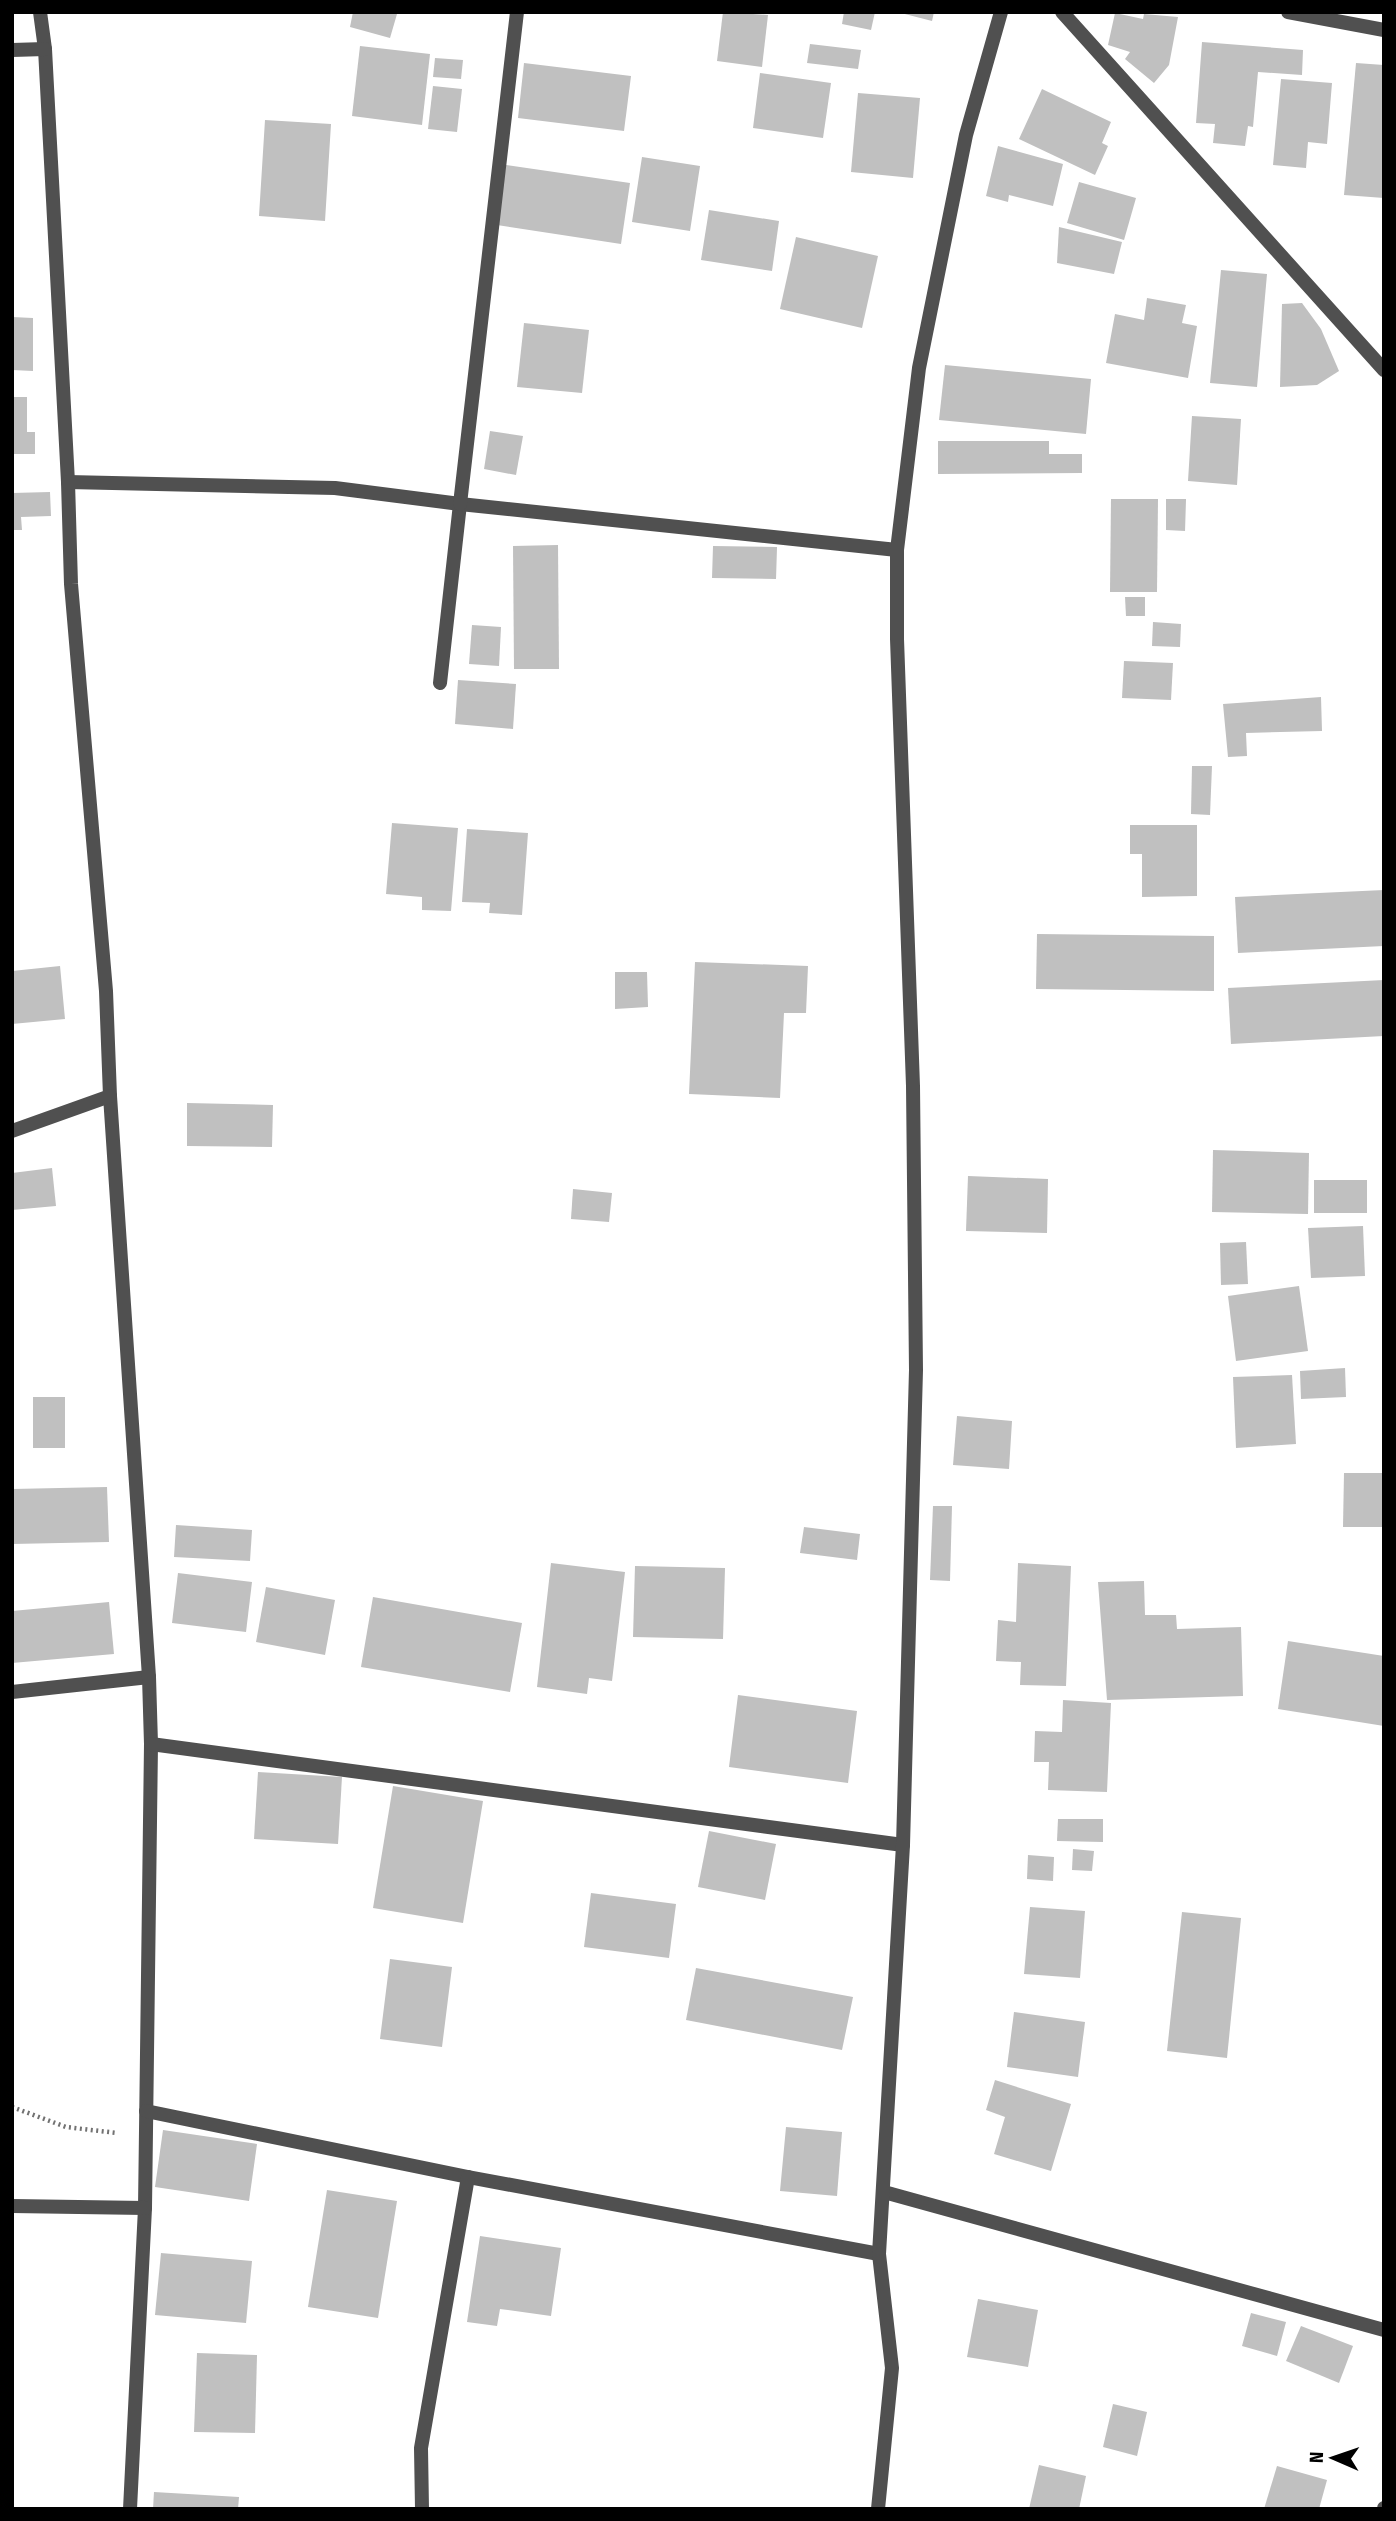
<svg xmlns="http://www.w3.org/2000/svg" width="1396" height="2521" font-family="'Fira Sans Condensed',sans-serif">
<style>
.building{fill:#c0c0c0}
.lines{fill:none;stroke-linecap:round;stroke-linejoin:round}
.path{stroke:#727272;stroke-width:4.5;stroke-dasharray:2 3.5;stroke-linecap:butt}
.service{stroke:#505050;stroke-width:14}
.minor{stroke:#505050;stroke-width:14}
</style>
<rect width="100%" height="100%" fill="#fff"/>
<!-- building -->
<g class="building">
<polygon points="353,12 397,14 390,38 350,27"/>
<polygon points="723,12 768,15 762,67 717,61"/>
<polygon points="844,12 875,12 871,30 842,24"/>
<polygon points="897,12 934,12 932,21"/>
<polygon points="1115,13 1143,19 1144,14 1178,17 1169,65 1154,83 1125,59 1130,52 1108,45"/>
<polygon points="1202,42 1303,50 1302,75 1258,72 1253,127 1248,126 1245,146 1213,143 1215,124 1196,123"/>
<polygon points="810,44 861,50 858,69 807,63"/>
<polygon points="360,46 430,54 422,125 352,116"/>
<polygon points="435,58 463,60 461,79 433,77"/>
<polygon points="524,63 631,76 624,131 518,118"/>
<polygon points="1356,63 1384,65 1384,198 1344,195"/>
<polygon points="760,73 831,83 823,138 753,128"/>
<polygon points="1281,79 1332,83 1327,144 1308,142 1306,168 1273,165"/>
<polygon points="433,86 462,89 457,132 428,129"/>
<polygon points="1042,89 1111,122 1102,143 1108,146 1095,175 1019,139"/>
<polygon points="858,93 920,98 913,178 851,172"/>
<polygon points="265,120 331,124 325,221 259,216"/>
<polygon points="998,146 1063,164 1053,206 1009,195 1008,202 986,196"/>
<polygon points="642,157 700,166 690,231 632,222"/>
<polygon points="506,165 630,183 621,244 497,225"/>
<polygon points="1079,182 1136,198 1124,240 1067,223"/>
<polygon points="709,210 779,221 772,271 701,260"/>
<polygon points="1059,227 1122,242 1114,274 1057,263"/>
<polygon points="796,237 878,256 862,328 780,309"/>
<polygon points="1221,270 1267,274 1257,387 1210,383"/>
<polygon points="1147,298 1186,305 1182,323 1197,326 1188,378 1106,363 1115,314 1144,320"/>
<polygon points="1302,303 1321,329 1339,371 1317,385 1280,387 1282,304"/>
<polygon points="12,317 33,318 33,371 12,370"/>
<polygon points="524,323 589,330 582,393 517,387"/>
<polygon points="945,365 1091,379 1086,434 939,420"/>
<polygon points="12,397 27,397 27,432 35,432 35,454 12,454"/>
<polygon points="1192,416 1241,419 1237,485 1188,481"/>
<polygon points="490,431 523,436 516,475 484,469"/>
<polygon points="938,441 1049,441 1049,454 1082,454 1082,473 938,474"/>
<polygon points="50,492 51,516 21,517 22,530 12,530 12,493"/>
<polygon points="1111,499 1158,499 1157,592 1110,592"/>
<polygon points="1166,499 1186,499 1185,531 1166,530"/>
<polygon points="558,545 559,669 514,669 513,546"/>
<polygon points="713,546 777,547 776,579 712,578"/>
<polygon points="1125,597 1145,597 1145,616 1126,616"/>
<polygon points="1153,622 1181,624 1180,647 1152,646"/>
<polygon points="472,625 501,627 499,666 469,664"/>
<polygon points="1124,661 1173,663 1171,700 1122,698"/>
<polygon points="458,680 516,684 513,729 455,724"/>
<polygon points="1321,697 1322,731 1246,733 1247,756 1228,757 1223,704"/>
<polygon points="1192,766 1212,766 1210,815 1191,814"/>
<polygon points="392,823 458,828 451,911 422,910 422,897 386,894"/>
<polygon points="1130,825 1197,825 1197,896 1142,897 1142,854 1130,854"/>
<polygon points="467,829 528,833 522,915 489,913 490,903 462,902"/>
<polygon points="1384,890 1384,946 1238,953 1235,897"/>
<polygon points="1037,934 1214,936 1214,991 1036,989"/>
<polygon points="695,962 808,966 806,1013 784,1013 780,1098 689,1094"/>
<polygon points="60,966 65,1019 12,1024 12,971"/>
<polygon points="615,972 647,972 648,1007 615,1009"/>
<polygon points="1384,980 1384,1036 1231,1044 1228,988"/>
<polygon points="187,1103 273,1105 272,1147 187,1146"/>
<polygon points="1213,1150 1309,1153 1308,1214 1212,1212"/>
<polygon points="52,1168 56,1206 12,1210 12,1173"/>
<polygon points="968,1176 1048,1179 1047,1233 966,1231"/>
<rect x="1314" y="1180" width="53" height="33"/>
<polygon points="573,1189 612,1193 609,1222 571,1219"/>
<polygon points="1363,1226 1365,1276 1311,1278 1308,1228"/>
<polygon points="1246,1242 1248,1284 1221,1285 1220,1243"/>
<polygon points="1299,1286 1308,1351 1236,1361 1228,1296"/>
<polygon points="1345,1368 1346,1397 1301,1399 1300,1371"/>
<polygon points="1292,1375 1296,1444 1236,1448 1233,1377"/>
<rect x="33" y="1397" width="32" height="51"/>
<polygon points="957,1416 1012,1421 1009,1469 953,1465"/>
<polygon points="1344,1473 1384,1473 1384,1527 1343,1527"/>
<polygon points="107,1487 109,1542 12,1544 12,1489"/>
<polygon points="933,1506 952,1506 950,1581 930,1580"/>
<polygon points="176,1525 252,1530 250,1561 174,1557"/>
<polygon points="804,1527 860,1534 857,1560 800,1553"/>
<polygon points="551,1563 625,1572 612,1681 589,1678 587,1694 537,1687"/>
<polygon points="1018,1563 1071,1566 1066,1686 1020,1685 1021,1662 996,1661 998,1620 1016,1622"/>
<polygon points="635,1566 725,1568 723,1639 633,1637"/>
<polygon points="178,1573 252,1582 246,1632 172,1623"/>
<polygon points="1144,1581 1145,1615 1176,1615 1177,1629 1241,1627 1243,1696 1107,1700 1098,1582"/>
<polygon points="266,1587 335,1600 325,1655 256,1642"/>
<polygon points="373,1597 522,1623 510,1692 361,1667"/>
<polygon points="109,1602 114,1654 12,1663 12,1611"/>
<polygon points="1288,1641 1384,1656 1384,1726 1278,1709"/>
<polygon points="738,1695 857,1711 848,1783 729,1767"/>
<polygon points="1063,1700 1111,1703 1107,1792 1048,1790 1049,1762 1034,1762 1035,1731 1062,1732"/>
<polygon points="258,1772 342,1777 338,1844 254,1839"/>
<polygon points="393,1786 483,1801 463,1923 373,1908"/>
<polygon points="1058,1819 1103,1819 1103,1842 1057,1841"/>
<polygon points="709,1831 776,1844 765,1900 698,1887"/>
<polygon points="1073,1849 1094,1851 1092,1871 1072,1870"/>
<polygon points="1028,1855 1054,1857 1053,1881 1027,1879"/>
<polygon points="591,1893 676,1904 669,1958 584,1947"/>
<polygon points="1030,1907 1085,1911 1080,1978 1024,1974"/>
<polygon points="1182,1912 1241,1918 1227,2058 1167,2051"/>
<polygon points="390,1959 452,1967 442,2047 380,2039"/>
<polygon points="696,1968 853,1997 842,2050 686,2020"/>
<polygon points="1014,2012 1085,2022 1078,2077 1007,2067"/>
<polygon points="995,2080 1071,2104 1051,2171 994,2154 1005,2117 986,2110"/>
<polygon points="786,2127 842,2132 837,2196 780,2191"/>
<polygon points="163,2130 257,2144 249,2201 155,2187"/>
<polygon points="327,2190 397,2201 378,2318 308,2307"/>
<polygon points="480,2236 561,2248 551,2316 500,2309 497,2326 467,2322"/>
<polygon points="161,2253 252,2261 246,2323 155,2315"/>
<polygon points="978,2299 1038,2310 1028,2367 967,2357"/>
<polygon points="1251,2313 1286,2322 1277,2356 1242,2346"/>
<polygon points="1301,2326 1353,2346 1339,2383 1286,2361"/>
<polygon points="197,2353 257,2355 255,2433 194,2432"/>
<polygon points="1113,2404 1147,2412 1137,2456 1103,2447"/>
<polygon points="1039,2465 1086,2476 1079,2509 1029,2509"/>
<polygon points="1277,2466 1327,2480 1319,2509 1264,2509"/>
<polygon points="154,2492 239,2497 238,2509 153,2509"/>
</g>
<g class="lines">
<!-- path -->
<polyline class="path" points="12,2107 66,2127 117,2133"/>
<!-- service -->
<g class="service">
<polyline points="440,683 460,504"/>
<polyline points="12,1692 149,1677"/>
</g>
<!-- minor -->
<g class="minor">
<polyline points="40,12 45,49 68,482 71,584 106,991 110,1096 149,1677 151,1744 145,2208 130,2509"/>
<polyline points="1062,12 1384,370"/>
<polyline points="1288,12 1384,30"/>
<polyline points="12,50 45,49"/>
<polyline points="68,482 335,488 460,504 897,550"/>
<polyline points="460,504 517,12"/>
<polyline points="12,1131 110,1096"/>
<polyline points="151,1744 903,1845"/>
<polyline points="146,2111 468,2177 879,2254"/>
<polyline points="884,2192 1384,2330"/>
<polyline points="12,2206 145,2208"/>
<polyline points="422,2509 421,2448 468,2177"/>
<polyline points="878,2509 892,2368 879,2254 903,1845 916,1370 913,1086 897,639 897,550 919,368 966,135 1001,12"/>
<polyline points="1384,2509 1384,2508"/>
</g>
</g>
<!-- border -->
<rect width="1396" height="2521" fill="none" stroke="#000000" stroke-width="28"/>
<!-- north arrow -->
<g transform="translate(1333 2458) rotate(272)" stroke="#ffffff" stroke-width="5" paint-order="stroke">
<path d="M0-5L12 26L0 18L-12 26Z" fill="#000000"/>
<text y="-10" font-size="19" font-weight="bold" text-anchor="middle" fill="#000000">N</text>
</g>
</svg>
